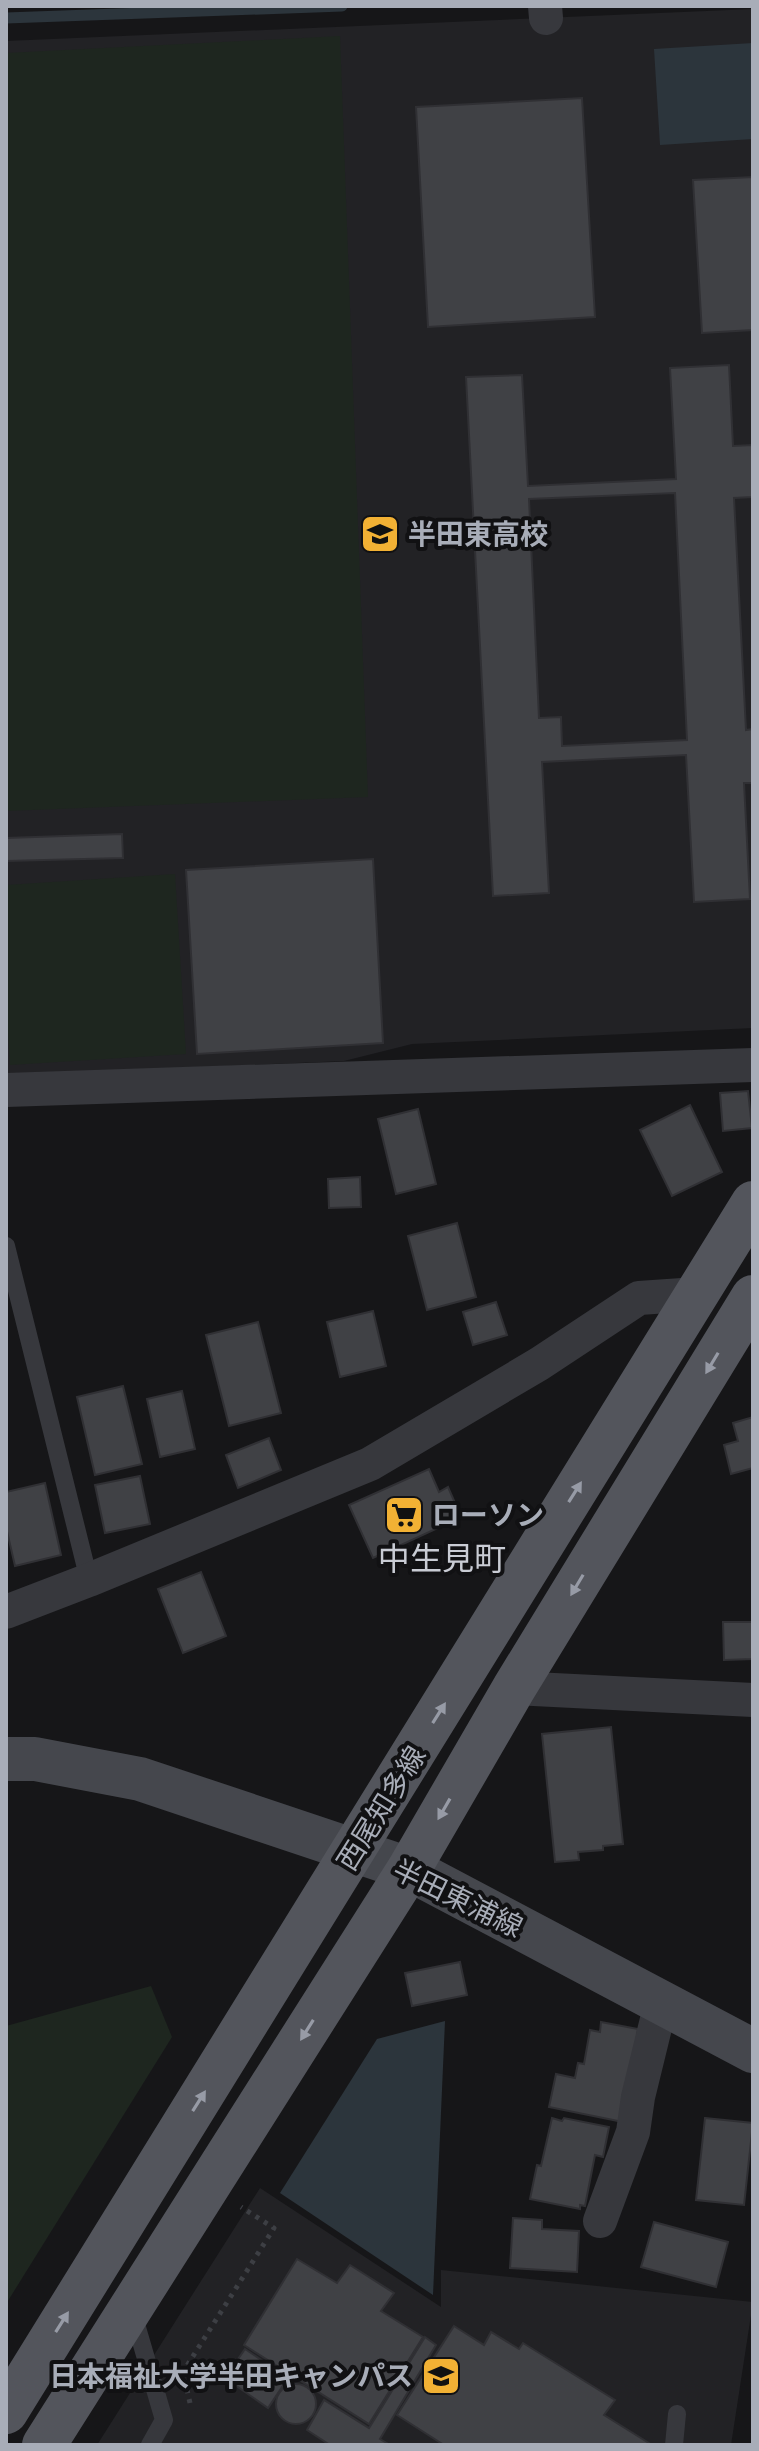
<svg xmlns="http://www.w3.org/2000/svg" width="759" height="2451" font-family="'DejaVu Sans','Noto Sans JP',sans-serif">
<style>
.built{fill:#222225}
.green{fill:#1e261f}
.water{fill:#2c353c}
.lines{fill:none;stroke-linecap:round;stroke-linejoin:round}
.stream{stroke:#2c353c;stroke-width:11}
.building{fill:#404145;stroke:#303034;stroke-width:2;fill-rule:evenodd}
.path{stroke:#3d3f44;stroke-width:5;stroke-dasharray:4 6;stroke-linecap:butt}
.lane{stroke:#37383d;stroke-width:18}
.street{stroke:#37383d;stroke-width:34}
.secondary{stroke:#45474d;stroke-width:44}
.primary{stroke:#53555c;stroke-width:44}
.oneway{fill:#979ba6}
.labels{text-anchor:middle;stroke-width:8;stroke-linejoin:round;paint-order:stroke}
.poi-label{font-size:28px;font-weight:bold;fill:#a8adb8;stroke:#111113;text-anchor:start}
.street-label{font-size:28px;fill:#a8adb8;stroke:#111113}
.quarter-label{font-size:32px;fill:#c9ccd4;stroke:#111113}
</style>
<rect width="100%" height="100%" fill="#161618"/>
<!-- built -->
<g class="built">
<polygon points="753,9 753,1028 412,1044 344,1061 6,1075 6,41"/>
<polygon points="260,2188 441,2307 441,2270 753,2302 731,2445 97,2445"/>
</g>
<!-- green -->
<g class="green">
<polygon points="340,36 368,797 6,811 6,53"/>
<polygon points="175,874 186,1054 10,1065 6,1000 6,885"/>
<polygon points="151,1986 172,2037 6,2304 6,2026"/>
</g>
<!-- water -->
<g class="water">
<polygon points="753,43 753,139 660,145 654,49"/>
<polygon points="445,2021 433,2295 280,2193 377,2039"/>
</g>
<g class="lines">
<!-- stream -->
<polyline class="stream" points="6,18 342,6"/>
</g>
<!-- building -->
<g class="building">
<polygon points="582,98 595,317 428,327 416,107"/>
<polygon points="753,177 753,330 702,333 693,180"/>
<path d="M 729,365 L 733,446 L 753,445 L 753,497 L 734,498 L 746,730 L 753,729 L 753,783 L 744,783 L 750,899 L 694,902 L 686,755 L 542,762 L 549,893 L 493,896 L 466,377 L 522,375 L 528,486 L 676,479 L 670,368 ZM 675,493 L 687,740 L 562,746 L 561,717 L 539,718 L 529,499 Z"/>
<polygon points="122,834 123,858 6,861 6,838"/>
<polygon points="373,859 383,1043 197,1054 186,870"/>
<polygon points="748,1091 752,1128 723,1131 720,1093"/>
<polygon points="690,1105 722,1172 672,1196 640,1130"/>
<polygon points="418,1109 436,1184 396,1194 378,1119"/>
<polygon points="360,1177 361,1207 329,1208 328,1179"/>
<polygon points="457,1223 476,1297 427,1310 408,1236"/>
<polygon points="496,1302 507,1335 473,1345 463,1312"/>
<polygon points="373,1311 386,1366 340,1377 327,1322"/>
<polygon points="258,1322 281,1413 229,1426 206,1335"/>
<polygon points="123,1386 142,1464 95,1475 77,1397"/>
<polygon points="182,1391 195,1449 160,1457 147,1399"/>
<polygon points="753,1417 753,1468 731,1474 724,1445 738,1441 733,1423"/>
<polygon points="269,1438 281,1470 238,1488 226,1455"/>
<polygon points="429,1469 439,1492 448,1487 459,1512 451,1517 453,1521 373,1558 349,1505"/>
<polygon points="140,1476 150,1524 105,1533 95,1485"/>
<polygon points="45,1483 61,1555 15,1566 6,1527 6,1492"/>
<polygon points="201,1572 226,1636 183,1653 158,1589"/>
<polygon points="723,1622 753,1622 753,1659 724,1660"/>
<polygon points="611,1727 623,1844 603,1846 603,1850 578,1852 579,1860 555,1862 542,1734"/>
<polygon points="460,1962 467,1995 412,2006 405,1973"/>
<polygon points="601,2022 638,2029 623,2122 549,2107 556,2074 575,2078 578,2063 584,2064 590,2030 600,2032"/>
<polygon points="552,2118 562,2121 564,2118 609,2127 603,2157 595,2155 585,2206 580,2205 580,2209 530,2199 537,2165 541,2166"/>
<polygon points="705,2118 753,2123 744,2205 696,2200"/>
<polygon points="513,2218 542,2220 542,2229 579,2231 577,2272 510,2268"/>
<polygon points="654,2222 728,2242 716,2287 641,2267"/>
<polygon points="297,2259 337,2283 350,2265 394,2293 381,2311 423,2337 369,2424 244,2345"/>
<polygon points="454,2326 484,2345 491,2332 519,2349 523,2343 615,2400 604,2415 652,2445 444,2445 397,2415"/>
<polygon points="425,2337 436,2345 380,2439 390,2445 330,2445 307,2430 324,2400 369,2428"/>
<polygon points="245,2349 288,2378 268,2408 225,2378"/>
<circle cx="296" cy="2404" r="20"/>
</g>
<g class="lines">
<!-- path -->
<polyline class="path" points="190,2403 183,2372 274,2228 241,2207"/>
<!-- lane -->
<g class="lane">
<polyline points="6,1246 89,1580"/>
<polyline points="133,2314 164,2420 150,2445"/>
<polyline points="674,2445 677,2414"/>
</g>
<!-- street -->
<g class="street">
<polyline points="545,6 546,18"/>
<polyline points="6,1090 753,1065"/>
<polyline points="6,1612 89,1580 370,1464 539,1364 639,1298 697,1294"/>
<polyline points="514,1688 753,1700"/>
<polyline points="600,2221 633,2132 638,2097 661,2003"/>
</g>
<!-- secondary -->
<polyline class="secondary" points="6,1759 35,1759 140,1779 409,1869 753,2051"/>
<!-- primary -->
<g class="primary">
<polyline points="6,2412 753,1203"/>
<polyline points="44,2445 409,1869 514,1688 753,1297"/>
</g>
</g>
<!-- one-way arrows -->
<defs><path id="oneway-solid" d="M-6-.8H1V-3.2L6.5 0L1 3.2V.8H-6Z" transform="scale(2)"/></defs>
<g class="oneway">
<use href="#oneway-solid" transform="translate(712 1363) rotate(121)"/>
<use href="#oneway-solid" transform="translate(575 1492) rotate(-58)"/>
<use href="#oneway-solid" transform="translate(577 1585) rotate(121)"/>
<use href="#oneway-solid" transform="translate(439 1713) rotate(-58)"/>
<use href="#oneway-solid" transform="translate(444 1809) rotate(120)"/>
<use href="#oneway-solid" transform="translate(307 2030) rotate(122)"/>
<use href="#oneway-solid" transform="translate(199 2101) rotate(-58)"/>
<use href="#oneway-solid" transform="translate(62 2322) rotate(-58)"/>
</g>
<!-- icons -->
<defs>
<symbol id="school-square" viewBox="-11 -11 22 22"><rect x="-9" y="-9" width="18" height="18" rx="4" fill="#f2b134" stroke="#111113"/><path d="M0-5L7-2L0 1L-7-2ZM-4 1L0 2.5L4 1V4Q0 6-4 4Z" fill="#111"/></symbol>
<symbol id="supermarket-square" viewBox="-11 -11 22 22"><rect x="-9" y="-9" width="18" height="18" rx="4" fill="#f2b134" stroke="#111113"/><path d="M-6-5.5h2.5l.6 2H6L4.5 2H-2.5L-4.4-4H-6ZM-1.5 3.2a1.3 1.3 0 1 0 .1 0ZM3 3.2a1.3 1.3 0 1 0 .1 0Z" fill="#111"/></symbol>
<symbol id="university-square" viewBox="-11 -11 22 22"><rect x="-9" y="-9" width="18" height="18" rx="4" fill="#f2b134" stroke="#111113"/><path d="M0-5L7-2L0 1L-7-2ZM-4 1L0 2.5L4 1V4Q0 6-4 4Z" fill="#111"/></symbol>
</defs>
<g fill-rule="evenodd">
<use href="#school-square" x="358" y="512" width="44" height="44"/>
<use href="#supermarket-square" x="382" y="1493" width="44" height="44"/>
<use href="#university-square" x="419" y="2354" width="44" height="44"/>
</g>
<g class="labels">
<!-- poi labels -->
<g class="poi-label">
<text x="408" y="544">半田東高校</text>
<text x="432" y="1525">ローソン</text>
<text x="413" y="2386" text-anchor="end">日本福祉大学半田キャンパス</text>
</g>
<!-- street labels -->
<g class="street-label">
<text transform="translate(381 1808) rotate(-58)" y="10">西尾知多線</text>
<text transform="translate(458 1898) rotate(26)" y="10">半田東浦線</text>
</g>
<!-- quarter labels -->
<g class="quarter-label">
<text x="442" y="1570">中生見町</text>
</g>
</g>
<!-- border -->
<rect width="759" height="2451" fill="none" stroke="#a8adb8" stroke-width="16"/>
</svg>
